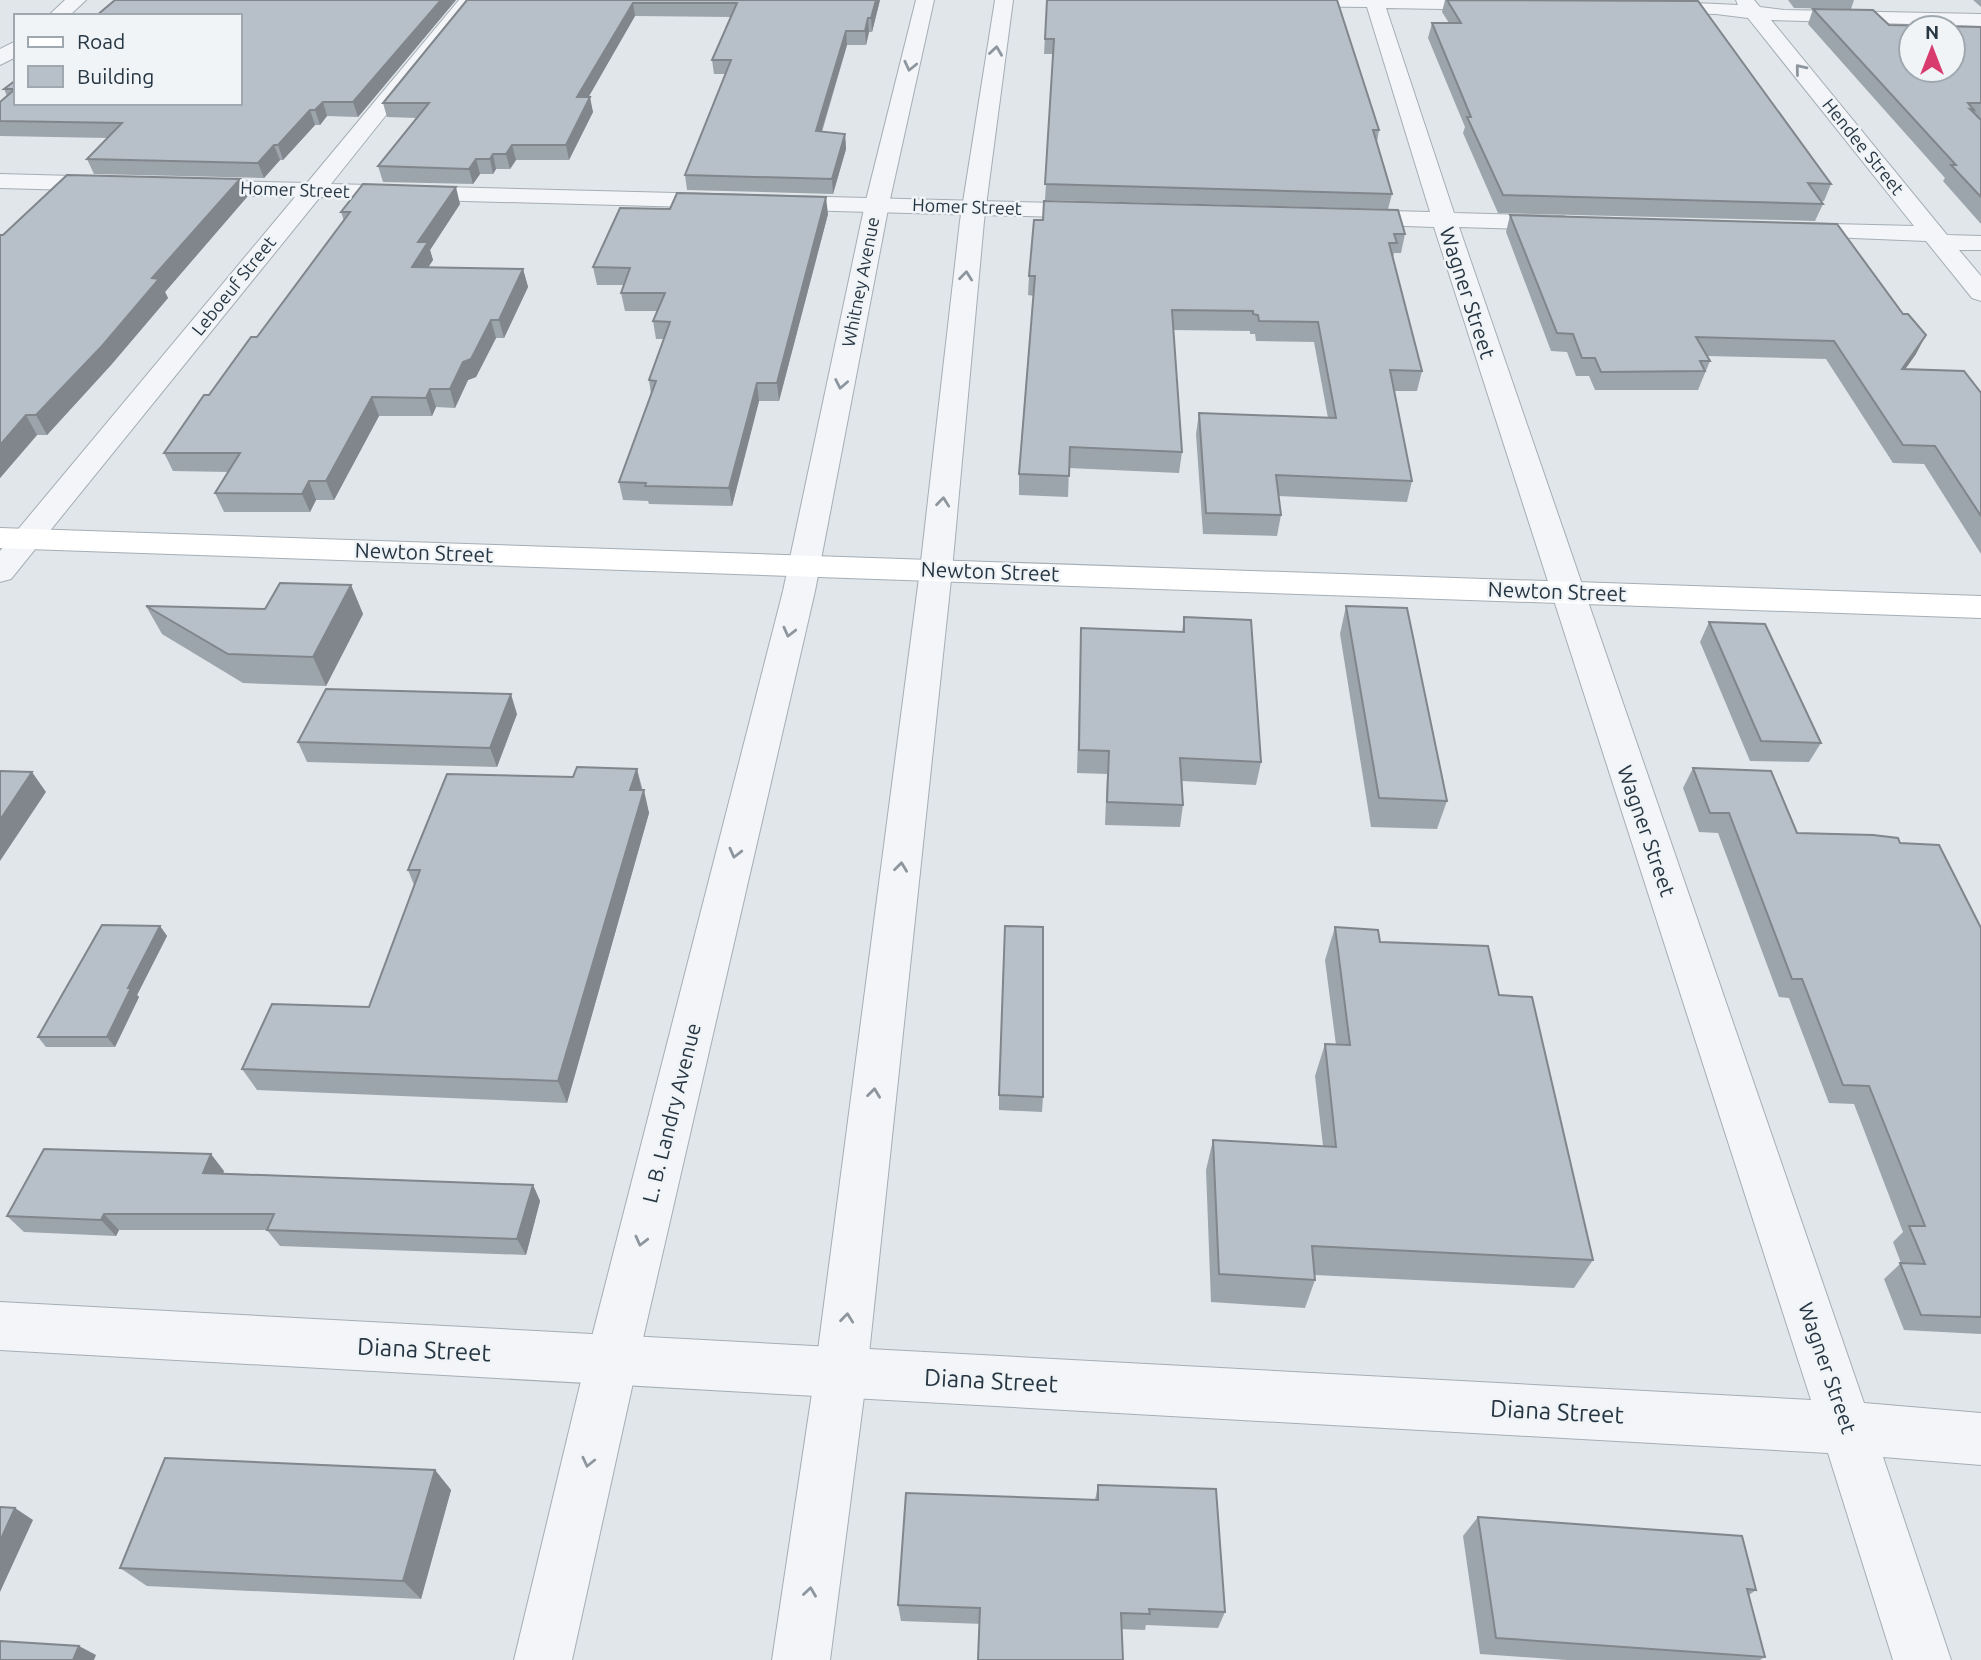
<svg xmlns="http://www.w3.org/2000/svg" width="1981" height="1660" font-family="Ubuntu,sans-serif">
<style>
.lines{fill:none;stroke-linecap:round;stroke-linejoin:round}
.minor-casing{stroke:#a5aeb5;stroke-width:2}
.tertiary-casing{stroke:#a5aeb5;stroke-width:2}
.secondary-casing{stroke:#a5aeb5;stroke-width:2}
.minor{fill:#f3f5f8;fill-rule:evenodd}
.tertiary{fill:#f3f5f8;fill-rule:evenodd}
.secondary{fill:#fff;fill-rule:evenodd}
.wall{fill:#9da5ac}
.shaded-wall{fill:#80868c}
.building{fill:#b7c0c8;stroke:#80868c;stroke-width:2;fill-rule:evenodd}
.oneway{stroke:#8d969e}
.labels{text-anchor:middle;stroke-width:5;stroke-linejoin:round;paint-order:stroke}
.far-street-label{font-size:18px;fill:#273643;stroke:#f0f4f7}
.street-label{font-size:21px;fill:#273643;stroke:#f0f4f7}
.near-street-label{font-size:24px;fill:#273643;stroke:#f0f4f7}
</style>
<rect width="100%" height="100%" fill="#e0e6ea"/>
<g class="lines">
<defs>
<g id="minor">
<polygon points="65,0 86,0 69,16 48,16"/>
<polygon points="459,0 478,0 331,184 1096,204 1104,206 1108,211 1104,216 1096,218 320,197 11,579 0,582 0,551 295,197 191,194 183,192 179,187 183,182 191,180 307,183"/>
<polygon points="1267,0 1505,0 1507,4 1498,10 1386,8 1454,213 1562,216 1571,218 1574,223 1571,228 1562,230 1459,227 1864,1403 1981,1413 1981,1465 1883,1457 1951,1660 1893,1660 1828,1453 0,1350 0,1302 1811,1400 1434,227 1349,224 1341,222 1337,217 1341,212 1349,210 1430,212 1367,7 1276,6"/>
<polygon points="1736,0 1754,0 1760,7 1784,10 1981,14 1981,26 1771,20 1947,235 1981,236 1981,250 1959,250 1981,276 1981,301 1972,298 1926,241 1781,235 1778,230 1781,225 1790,223 1914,226 1748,18 1716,14 1652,13 1643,7 1652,1 1738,5"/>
<polygon points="16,41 16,57 0,65 0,49"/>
<polygon points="0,174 110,177 118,179 122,184 118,189 110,191 0,188"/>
</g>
<g id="tertiary">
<polygon points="916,0 934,0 889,204 815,591 638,1360 572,1660 514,1660 586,1360 783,591 865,204"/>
<polygon points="995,0 1013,0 984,221 952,570 867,1373 830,1660 772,1660 815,1373 920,570 960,221"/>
</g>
<polygon id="secondary" points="0,528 1981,596 1981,618 0,548"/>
</defs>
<!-- minor casing -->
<use href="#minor" class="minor-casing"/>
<!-- tertiary casing -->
<use href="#tertiary" class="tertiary-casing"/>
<!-- secondary casing -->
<use href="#secondary" class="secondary-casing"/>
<!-- minor -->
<use href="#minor" class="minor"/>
<!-- tertiary -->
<use href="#tertiary" class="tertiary"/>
<!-- secondary -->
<use href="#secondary" class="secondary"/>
</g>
<!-- wall -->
<g class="wall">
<polygon points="115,0 456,0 358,117 327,116 320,125 315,125 283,160 280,160 264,178 94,174 87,159 108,138 0,136 0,102 7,96 4,89"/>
<polygon points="467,0 880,0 872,32 869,32 866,45 847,45 822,132 845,134 846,149 833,194 687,190 685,175 726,74 714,74 712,60 731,17 635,16 588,97 593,112 569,160 516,160 510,169 496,169 493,174 480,174 473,184 383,182 378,166 417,118 387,117 383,103"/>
<polygon points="1047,0 1379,130 1377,142 1392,194 1388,209 1045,200 1054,54 1044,54"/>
<polygon points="1445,0 1638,0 1831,184 1824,201 1821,201 1823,204 1815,221 1498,213 1463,133 1465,127 1428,38 1432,23 1449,23 1442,12"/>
<polygon points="1788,0 1854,0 1851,9 1794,8"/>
<polygon points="1973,0 1981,0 1981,7"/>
<polygon points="1813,9 1889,25 1981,27 1981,119 1980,119 1981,120 1981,224 1943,181 1945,178 1808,24"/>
<polygon points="240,179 247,197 165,292 168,298 111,365 47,435 37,435 0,478 0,235"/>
<polygon points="460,204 430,250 433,260 428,267 523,269 528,287 504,338 496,338 476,377 468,380 455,408 436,407 432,416 379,416 334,500 316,500 310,512 224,512 215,493 229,472 173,471 164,453 209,395 257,337 344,221 341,212"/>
<polygon points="828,214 779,401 759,401 732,506 649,504 648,501 623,500 619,482 651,394 649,380 664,339 656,339 653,321 658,311 625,311 621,293 624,285 597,285 593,267"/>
<polygon points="1510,215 1916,354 1905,369 1981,393 1981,554 1924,464 1893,463 1826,359 1707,356 1710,361 1698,390 1595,390 1589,376 1576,376 1567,352 1551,351 1506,232"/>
<polygon points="1034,220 1405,234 1401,253 1394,253 1393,259 1422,371 1417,391 1394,391 1412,481 1407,502 1278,496 1281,515 1277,536 1203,534 1196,434 1199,413 1328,418 1314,342 1256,341 1255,334 1250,334 1250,331 1173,330 1182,452 1179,473 1069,468 1068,497 1019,495 1019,474 1034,296 1028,295 1029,276"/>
<polygon points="351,585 363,614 326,686 243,683 162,634 146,606 265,609"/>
<polygon points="1346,606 1447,801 1437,829 1371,827 1340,634"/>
<polygon points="1184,617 1261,762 1256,785 1182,781 1183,805 1180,827 1105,825 1107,774 1077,773 1081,628 1182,632"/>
<polygon points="1709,622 1821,743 1809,762 1750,761 1700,642"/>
<polygon points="517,714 497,767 307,762 298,742"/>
<polygon points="1693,768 1797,833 1900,843 1981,928 1981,1334 1904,1330 1884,1279 1901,1263 1893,1242 1903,1232 1854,1104 1829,1103 1789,998 1779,997 1718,833 1699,832 1683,788"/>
<polygon points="637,769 649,813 567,1103 257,1090 242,1069 369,1007 414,885 408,870 573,777"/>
<polygon points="160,926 167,936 137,995 139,997 115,1047 46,1047 38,1037"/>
<polygon points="1335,927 1380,942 1499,995 1593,1260 1574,1288 1315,1275 1315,1280 1305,1308 1211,1302 1206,1170 1213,1140 1323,1146 1315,1076 1325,1044 1336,1045 1325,960"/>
<polygon points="999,1095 1043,1097 1042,1112 999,1110"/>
<polygon points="224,1171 223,1173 533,1185 540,1201 526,1255 280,1246 267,1230 119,1230 116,1236 24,1232 7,1216"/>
<polygon points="435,1470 451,1490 421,1599 147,1586 120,1568"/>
<polygon points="1098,1485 1225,1612 1218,1628 1146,1625 1145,1630 901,1621 898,1605 1095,1500"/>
<polygon points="1478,1517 1756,1590 1749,1595 1765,1657 1760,1660 1567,1660 1480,1654 1463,1536"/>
</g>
<!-- shaded-wall -->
<g class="shaded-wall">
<polygon points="441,0 456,0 358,117 353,102"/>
<polygon points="876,0 880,0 872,32 871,18"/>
<polygon points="633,3 635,16 580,112 577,97"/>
<polygon points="868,18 869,32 866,45 865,31"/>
<polygon points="846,31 847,45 817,146 816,131"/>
<polygon points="590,97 593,112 569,160 566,145"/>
<polygon points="323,102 327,116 320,125 315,110"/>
<polygon points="310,110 315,125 283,160 278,145"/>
<polygon points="845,134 846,149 833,194 832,179"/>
<polygon points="274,145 280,160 264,178 258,163"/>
<polygon points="512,145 516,160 510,169 506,154"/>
<polygon points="493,154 496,169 493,174 490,159"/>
<polygon points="476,159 480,174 473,184 469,169"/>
<polygon points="240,179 247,197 165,292 168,298 111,365 47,435 36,415 152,278"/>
<polygon points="456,187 460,204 430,250 433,260 417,285 412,267 418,242"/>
<polygon points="826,197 828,214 779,401 777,383"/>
<polygon points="523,269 528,287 504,338 499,320"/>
<polygon points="491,320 496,338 476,377 468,380 455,408 450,389 463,362"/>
<polygon points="1926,335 1916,354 1892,388 1902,369"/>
<polygon points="757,383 759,401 732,506 729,488"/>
<polygon points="430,389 436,407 432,416 426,398"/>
<polygon points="372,397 379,416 334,500 326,481"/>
<polygon points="26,415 37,435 0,478 0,445"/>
<polygon points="309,481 316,500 310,512 302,494"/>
<polygon points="351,585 363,614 326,686 313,657"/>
<polygon points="511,694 517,714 497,767 490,748"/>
<polygon points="637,769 642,792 630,790"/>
<polygon points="32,772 46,792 0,861 0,820"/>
<polygon points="644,790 649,813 567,1103 558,1081"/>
<polygon points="160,926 167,936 137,995 139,997 115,1047 107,1037 128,988"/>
<polygon points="211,1154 224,1171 217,1189 203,1173"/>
<polygon points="533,1185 540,1201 526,1255 517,1239"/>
<polygon points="104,1214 119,1230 116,1236 101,1220"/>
<polygon points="435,1470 451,1490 421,1599 403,1581"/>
<polygon points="15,1508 33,1520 0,1592 0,1541"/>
<polygon points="79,1646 96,1655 94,1660 73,1660"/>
</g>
<!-- building -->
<g class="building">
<polygon points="115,0 441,0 353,102 323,102 315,110 310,110 278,145 274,145 258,163 87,159 122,123 0,121 0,102 15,89 4,89 16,80 16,103 240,103 240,16 96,16"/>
<polygon points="467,0 876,0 871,18 868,18 865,31 846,31 816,131 845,134 832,179 685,175 731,60 712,60 737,3 633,3 577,97 590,97 566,145 512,145 506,154 493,154 490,159 476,159 469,169 378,166 429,103 383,103"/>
<polygon points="1047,0 1337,0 1379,130 1373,130 1392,194 1045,184 1054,39 1045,39"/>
<polygon points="1447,0 1698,1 1831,184 1808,183 1823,204 1503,195 1467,117 1471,117 1432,23 1461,23"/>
<path d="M 1813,9 L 1873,10 L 1889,25 L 1981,27 L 1981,103 L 1968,103 L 1974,110 L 1970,109 L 1981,120 L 1981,197 L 1951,165 L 1956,165 ZM 1911,28 L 1953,28 L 1953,70 L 1911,70 Z"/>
<polygon points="67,175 240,179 152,278 159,279 102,346 36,415 26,415 0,445 0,235 3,235"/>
<polygon points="363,184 456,187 418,242 428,242 412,267 523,269 499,320 491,320 471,359 463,362 450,389 430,389 426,398 372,397 326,481 309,481 302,494 215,493 240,453 164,453 204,395 209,395 251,337 257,337 350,212 341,212"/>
<polygon points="677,193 826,197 777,383 757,383 729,488 645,486 646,483 619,482 656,381 649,380 670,322 653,321 665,293 621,293 630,268 593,267 620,208 670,209"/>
<polygon points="1044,201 1398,210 1405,234 1394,234 1397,243 1389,243 1422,371 1390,370 1412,481 1276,475 1281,515 1206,513 1199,413 1336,418 1318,322 1259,321 1258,315 1253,314 1253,311 1172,310 1182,452 1070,447 1069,476 1019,474 1035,276 1029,276 1034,220 1043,220"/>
<polygon points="1510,215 1837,224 1903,314 1908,314 1926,335 1902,369 1964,371 1981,393 1981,516 1935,446 1903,445 1834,341 1696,337 1710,361 1700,361 1705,371 1601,372 1595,358 1582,358 1573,334 1557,333"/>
<polygon points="280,583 351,585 313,657 228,654 146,606 265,609"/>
<polygon points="1346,606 1407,608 1447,801 1379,798"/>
<polygon points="1184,617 1251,620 1261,762 1180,758 1183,805 1107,802 1109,751 1079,750 1081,628 1184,632"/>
<polygon points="1709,622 1765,624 1821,743 1761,741"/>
<polygon points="326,689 511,694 490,748 298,742"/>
<polygon points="577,767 637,769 630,790 644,790 558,1081 242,1069 272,1004 369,1007 420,870 408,870 447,774 573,777"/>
<polygon points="1693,768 1771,771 1797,833 1873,835 1898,838 1900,843 1939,845 1981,928 1981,1317 1921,1315 1900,1263 1925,1264 1909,1226 1925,1226 1869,1086 1843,1085 1802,979 1792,979 1729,813 1710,813"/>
<polygon points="0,771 32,772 0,820"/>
<polygon points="102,925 160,926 128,988 131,988 107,1037 38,1037"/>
<polygon points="1005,926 1043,927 1043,1097 999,1095"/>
<polygon points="1335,927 1378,930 1380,942 1488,946 1499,995 1532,997 1593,1260 1312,1246 1315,1280 1219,1274 1213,1140 1336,1147 1325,1044 1350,1045"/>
<polygon points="44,1149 211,1154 203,1173 533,1185 517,1239 267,1230 274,1214 104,1214 101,1220 7,1216"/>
<polygon points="165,1458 435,1470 403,1581 120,1568"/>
<polygon points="1098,1485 1216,1489 1225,1612 1149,1609 1150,1614 1121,1613 1123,1660 978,1660 980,1608 898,1605 906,1493 1098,1500"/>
<polygon points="0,1507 15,1508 0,1541"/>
<polygon points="1478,1517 1742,1536 1756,1590 1747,1589 1765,1657 1496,1638"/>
<polygon points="0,1641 79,1646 73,1660 0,1660"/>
</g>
<!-- one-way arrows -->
<defs><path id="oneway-chevron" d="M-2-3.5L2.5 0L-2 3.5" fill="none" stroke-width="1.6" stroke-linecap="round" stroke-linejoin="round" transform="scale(1.75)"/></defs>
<g class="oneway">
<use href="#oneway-chevron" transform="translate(996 51) rotate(-82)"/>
<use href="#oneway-chevron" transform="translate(910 66) rotate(103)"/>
<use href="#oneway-chevron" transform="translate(1800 69) rotate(-129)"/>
<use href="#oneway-chevron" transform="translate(966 276) rotate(-84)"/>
<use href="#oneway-chevron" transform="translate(841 384) rotate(101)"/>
<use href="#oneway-chevron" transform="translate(943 502) rotate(-84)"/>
<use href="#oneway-chevron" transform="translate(789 632) rotate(104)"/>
<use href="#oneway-chevron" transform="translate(735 853) rotate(104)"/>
<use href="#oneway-chevron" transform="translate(901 867) rotate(-83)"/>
<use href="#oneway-chevron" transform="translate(874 1093) rotate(-83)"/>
<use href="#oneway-chevron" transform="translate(641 1241) rotate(104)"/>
<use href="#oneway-chevron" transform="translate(847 1318) rotate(-84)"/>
<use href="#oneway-chevron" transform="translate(588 1462) rotate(103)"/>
<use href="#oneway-chevron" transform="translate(810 1592) rotate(-82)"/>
</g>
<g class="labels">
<!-- far-street labels -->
<g class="far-street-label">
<text transform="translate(1863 147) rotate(51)" y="6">Hendee Street</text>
<text transform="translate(295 190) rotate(2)" y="6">Homer Street</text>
<text transform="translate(967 207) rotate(2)" y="6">Homer Street</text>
<text transform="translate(861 282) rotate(-79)" y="6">Whitney Avenue</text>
<text transform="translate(234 286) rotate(-51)" y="6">Leboeuf Street</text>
</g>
<!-- street labels -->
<g class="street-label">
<text transform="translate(1467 293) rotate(72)" y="7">Wagner Street</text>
<text transform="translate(424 553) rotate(2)" y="7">Newton Street</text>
<text transform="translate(990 572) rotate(2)" y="7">Newton Street</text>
<text transform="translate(1557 592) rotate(2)" y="7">Newton Street</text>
<text transform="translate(1646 831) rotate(71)" y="7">Wagner Street</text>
<text transform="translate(672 1113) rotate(-76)" y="7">L. B. Landry Avenue</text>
<text transform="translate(1827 1368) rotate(71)" y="7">Wagner Street</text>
</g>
<!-- near-street labels -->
<g class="near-street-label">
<text transform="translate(424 1350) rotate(3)" y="8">Diana Street</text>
<text transform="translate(991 1381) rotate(3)" y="8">Diana Street</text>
<text transform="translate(1557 1412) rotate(3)" y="8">Diana Street</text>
</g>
</g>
<!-- legend -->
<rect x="14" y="14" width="228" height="91" fill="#f0f4f7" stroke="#a0a8af" stroke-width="2"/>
<rect x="28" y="37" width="35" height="10" fill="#ffffff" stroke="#a0a8af" stroke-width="2"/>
<text x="77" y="49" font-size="21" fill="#273643">Road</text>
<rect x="28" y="66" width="35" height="21" fill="#b7c0c8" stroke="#a0a8af" stroke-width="2"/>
<text x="77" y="84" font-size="21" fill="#273643">Building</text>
<!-- north arrow -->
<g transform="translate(1932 49)"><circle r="33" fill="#f0f4f7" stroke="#a0a8af" stroke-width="2"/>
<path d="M0-5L12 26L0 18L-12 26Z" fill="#d83c6e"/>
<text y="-10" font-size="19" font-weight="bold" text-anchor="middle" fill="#273643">N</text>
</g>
</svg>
